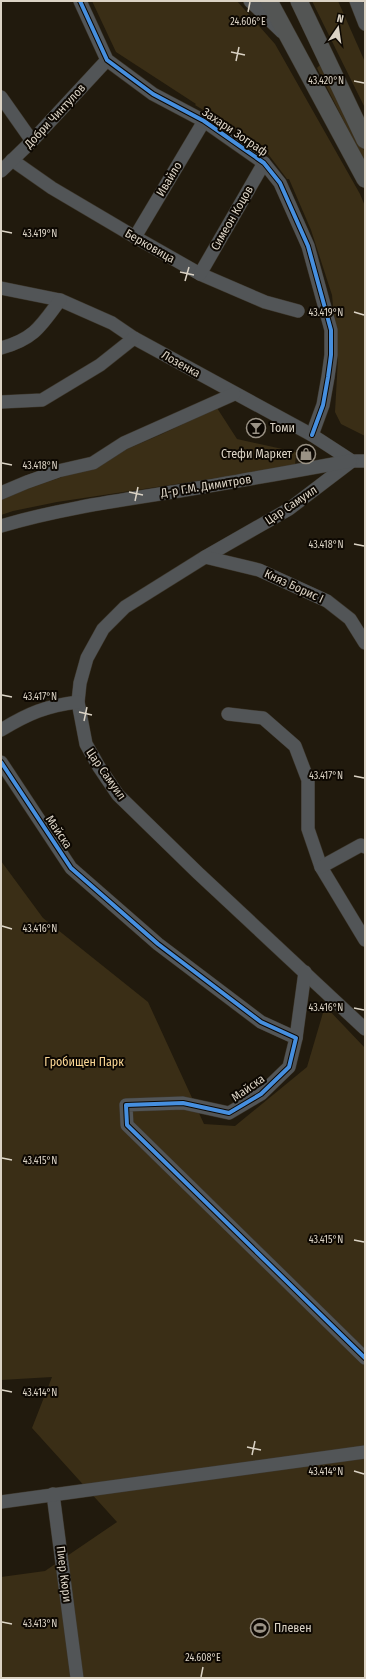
<svg xmlns="http://www.w3.org/2000/svg" width="366" height="1679" font-family="'Fira Sans Condensed',sans-serif">
<style>
.green{fill:#3a2e16}
.lines{fill:none;stroke-linecap:round;stroke-linejoin:round}
.minor-casing{stroke:#3d372c;stroke-width:14}
.major-casing{stroke:#3d372c;stroke-width:18}
.minor{stroke:#525557;stroke-width:13}
.major{stroke:#535554;stroke-width:17}
.cycleway-casing{stroke:#0d0802;stroke-width:6}
.cycleway{stroke:#468fdf;stroke-width:4}
.ticks{fill:none;stroke:#dbd3c5;stroke-width:1.5}
.labels{text-anchor:middle;stroke-width:4;stroke-linejoin:round;paint-order:stroke}
.street-label{font-size:12px;fill:#dbd3c5;stroke:#0d0802}
.poi-label{font-size:12px;fill:#dbd3c5;stroke:#0d0802;text-anchor:start}
.park-label{font-size:12px;fill:#fbd795;stroke:#0d0802}
.ticks-label{font-size:10px;text-anchor:middle;fill:#dbd3c5;stroke:#0d0802;stroke-width:4;stroke-linejoin:round;paint-order:stroke}
</style>
<rect width="100%" height="100%" fill="#211a0d"/>
<!-- green -->
<g class="green">
<polygon points="92,1 237,1 275,44 360,194 365,206 365,436 341,424 335,412 338,358 332,295 311,230 289,179 287,179 262,146 195,105 196,104 116,52"/>
<polygon points="312,1 338,1 365,62 365,108"/>
<polygon points="320,65 365,152 365,163 317,68"/>
<polygon points="217,408 237,439 296,452 295,466 57,502 13,511 1,515 1,497 62,477 162,434"/>
<polygon points="1,861 43,918 148,1002 204,1124 235,1126 307,1067 325,1006 365,1048 365,1678 1,1678 1,1577 45,1571 117,1522 32,1428 52,1377 1,1380"/>
</g>
<g class="lines">
<defs>
<g id="minor">
<polyline points="80,1 107,60 153,94 204,121 264,163 280,183 308,246 331,330 331,355 328,377 323,405 312,435"/>
<polyline points="250,1 282,32"/>
<polyline points="356,1 365,24"/>
<polyline points="1,97 32,141"/>
<polyline points="12,160 52,188 135,237 200,274 265,302 298,311"/>
<polyline points="1,171 32,141 107,60"/>
<polyline points="135,237 204,121"/>
<polyline points="200,274 264,163"/>
<polyline points="1,288 60,300 112,323 134,338 312,435 352,461 365,461"/>
<path d="M 1,348 C 34,339 41,326 60,300"/>
<polyline points="1,402 42,400 100,365 134,338"/>
<polyline points="352,461 289,509 205,557 125,607 103,629 87,658 80,683 78,702 86,744 99,767 118,795 198,873 365,1029"/>
<polyline points="1,493 27,482 58,471 93,463 124,443 234,394"/>
<path d="M 1,526 C 61,508 123,500 185,490 C 240,481 295,471 350,461"/>
<polyline points="205,557 259,570 327,601 350,619 365,643"/>
<polyline points="228,714 263,718 295,746 308,780 308,829 321,867 365,940"/>
<path d="M 1,730 C 29,713 46,706 78,702"/>
<polyline points="1,762 71,868 158,944 261,1022 296,1038 289,1067 261,1094 229,1113 183,1103 126,1105 127,1125 365,1358"/>
<polyline points="321,867 361,845 365,847"/>
<polyline points="296,1038 305,972"/>
<polyline points="53,1494 77,1678"/>
<polyline points="1,1502 365,1452"/>
</g>
<g id="major">
<polyline points="269,1 365,179"/>
<polyline points="299,1 365,140"/>
</g>
</defs>
<!-- minor casing -->
<use href="#minor" class="minor-casing"/>
<!-- major casing -->
<use href="#major" class="major-casing"/>
<!-- minor -->
<use href="#minor" class="minor"/>
<!-- major -->
<use href="#major" class="major"/>
<defs>
<g id="cycleway">
<polyline points="80,1 107,60 153,94 204,121 264,163 280,183 308,246 331,330 331,355 328,377 323,405 312,435"/>
<polyline points="1,762 71,868 158,944 261,1022 296,1038 289,1067 261,1094 229,1113 183,1103 126,1105 127,1125 365,1358"/>
</g>
</defs>
<!-- cycleway casing -->
<use href="#cycleway" class="cycleway-casing"/>
<!-- cycleway -->
<use href="#cycleway" class="cycleway"/>
</g>
<!-- ticks -->
<path class="ticks" d="M 248,12 L 250,2M 231,52 L 245,55M 236,61 L 239,47M 354,81 L 364,83M 2,231 L 12,233M 180,272 L 194,275M 185,281 L 189,267M 354,312 L 364,315M 2,463 L 12,465M 129,492 L 143,495M 135,501 L 138,487M 354,544 L 364,546M 2,695 L 12,697M 79,712 L 92,715M 84,721 L 87,707M 354,776 L 364,778M 2,926 L 12,929M 354,1008 L 364,1010M 2,1158 L 12,1160M 354,1240 L 364,1242M 2,1390 L 12,1392M 247,1447 L 261,1450M 252,1455 L 255,1441M 354,1471 L 364,1474M 2,1622 L 12,1624M 201,1677 L 203,1667"/>
<!-- icons -->
<defs>
<symbol id="bar-ring" viewBox="-11 -11 22 22"><circle r="9.5" fill="#0d0802" stroke="#9a9285" stroke-width="1.5"/><path d="M-6-5H6L.8 .8V4.5H3.5V6h-7V4.5H-.8V.8Z" fill="#9a9285"/></symbol>
<symbol id="shop-ring" viewBox="-11 -11 22 22"><circle r="9.5" fill="#0d0802" stroke="#9a9285" stroke-width="1.5"/><path d="M-5-2.5h2.3a2.7 3.5 0 0 1 5.4 0H5L5.5 6h-11ZM-1.5-2.5h3a1.5 2.3 0 0 0-3 0Z" fill="#9a9285"/></symbol>
<symbol id="stadium-ring" viewBox="-11 -11 22 22"><circle r="9.5" fill="#0d0802" stroke="#9a9285" stroke-width="1.5"/><path d="M0-5a6.5 5 0 1 0 0 10a6.5 5 0 1 0 0-10ZM-3.5-1.8h7v3.6h-7Z" fill="#9a9285"/></symbol>
</defs>
<g fill-rule="evenodd">
<use href="#bar-ring" x="245" y="417" width="22" height="22"/>
<use href="#shop-ring" x="295" y="443" width="22" height="22"/>
<use href="#stadium-ring" x="249" y="1617" width="22" height="22"/>
</g>
<g class="labels">
<!-- street labels -->
<g class="street-label">
<text transform="translate(55 116) rotate(-47)" y="4">Добри Чинтулов</text>
<text transform="translate(235 132) rotate(34)" y="4">Захари Зограф</text>
<text transform="translate(169 179) rotate(-59)" y="4">Ивайло</text>
<text transform="translate(232 218) rotate(-60)" y="4">Симеон Коцов</text>
<text transform="translate(150 246) rotate(30)" y="4">Берковица</text>
<text transform="translate(181 364) rotate(29)" y="4">Лозенка</text>
<text transform="translate(206 486) rotate(-9)" y="4">Д-р Г.М. Димитров</text>
<text transform="translate(291 505) rotate(-34)" y="4">Цар Самуил</text>
<text transform="translate(294 586) rotate(25)" y="4">Княз Борис I</text>
<text transform="translate(106 774) rotate(55)" y="4">Цар Самуил</text>
<text transform="translate(59 832) rotate(56)" y="4">Майска</text>
<text transform="translate(248 1088) rotate(-35)" y="4">Майска</text>
<text transform="translate(64 1574) rotate(83)" y="4">Пиер Кюри</text>
</g>
<!-- poi labels -->
<g class="poi-label">
<text x="270" y="432">Томи</text>
<text x="292" y="458" text-anchor="end">Стефи Маркет</text>
<text x="274" y="1632">Плевен</text>
</g>
<!-- park labels -->
<g class="park-label">
<text x="84" y="1066">Гробищен Парк</text>
</g>
</g>
<g class="ticks-label">
<text x="248" y="25">24.606°E</text>
<text x="326" y="84">43.420°N</text>
<text x="40" y="237">43.419°N</text>
<text x="326" y="316">43.419°N</text>
<text x="40" y="469">43.418°N</text>
<text x="326" y="548">43.418°N</text>
<text x="40" y="700">43.417°N</text>
<text x="326" y="779">43.417°N</text>
<text x="40" y="932">43.416°N</text>
<text x="326" y="1011">43.416°N</text>
<text x="40" y="1164">43.415°N</text>
<text x="326" y="1243">43.415°N</text>
<text x="40" y="1396">43.414°N</text>
<text x="326" y="1475">43.414°N</text>
<text x="40" y="1627">43.413°N</text>
<text x="203" y="1661">24.608°E</text>
</g>
<!-- border -->
<rect width="366" height="1679" fill="none" stroke="#dbd3c5" stroke-width="4"/>
<!-- north arrow -->
<g transform="translate(338 28) rotate(13)" stroke="#0d0802" stroke-width="3" paint-order="stroke">
<path d="M0-3L7 15L0 10L-7 15Z" fill="#dbd3c5"/>
<text y="-6" font-size="11" font-weight="bold" text-anchor="middle" fill="#dbd3c5">N</text>
</g>
</svg>
